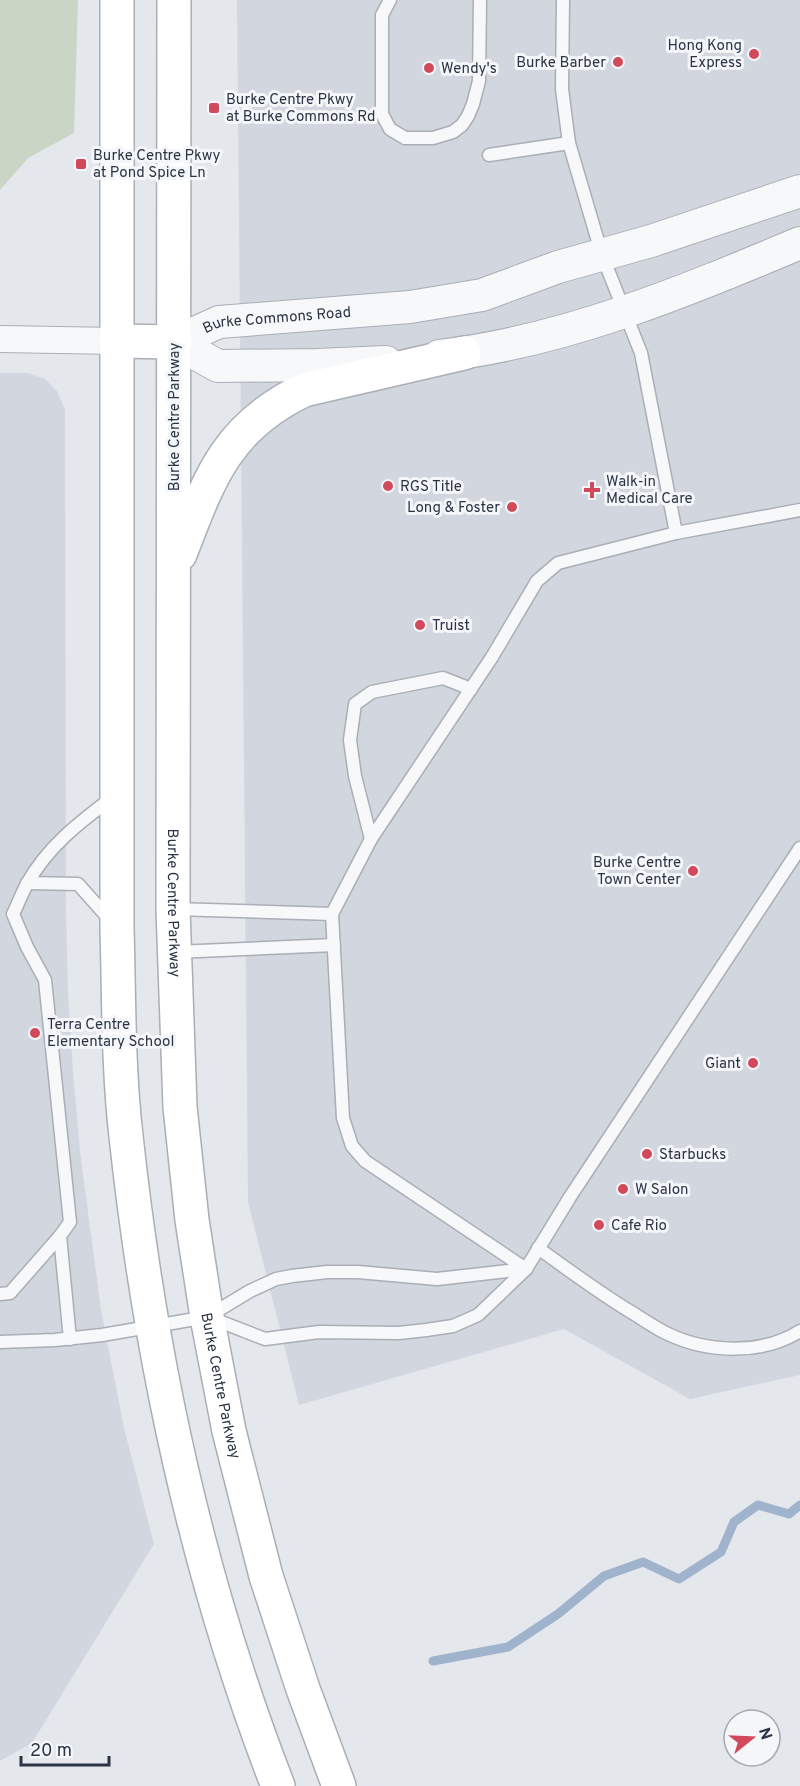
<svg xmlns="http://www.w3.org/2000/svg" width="800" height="1786" font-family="Overpass,sans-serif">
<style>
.built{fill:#d2d6de}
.green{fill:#c9d6c5}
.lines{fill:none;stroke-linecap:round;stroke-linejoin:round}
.stream{stroke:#9fb4cc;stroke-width:9}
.service-casing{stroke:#a9aeb7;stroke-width:15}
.minor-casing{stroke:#a9aeb7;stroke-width:28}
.tertiary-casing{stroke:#a9aeb7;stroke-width:34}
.secondary-casing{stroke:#a9aeb7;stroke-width:36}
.service{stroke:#f7f8fa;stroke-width:12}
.minor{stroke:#f7f8fa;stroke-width:26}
.tertiary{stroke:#f7f8fa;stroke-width:32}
.secondary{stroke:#fff;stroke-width:33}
.poi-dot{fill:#d1495b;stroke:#f4f6f9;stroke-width:2}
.labels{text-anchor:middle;stroke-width:6;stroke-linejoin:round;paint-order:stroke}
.poi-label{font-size:15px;fill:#2b3445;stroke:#f4f6f9;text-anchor:start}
.street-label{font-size:15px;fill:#2b3445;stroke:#f4f6f9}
</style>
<rect width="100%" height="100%" fill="#e4e7ec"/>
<!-- built -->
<g class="built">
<polygon points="237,0 800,0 800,1375 690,1399 564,1329 299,1405 248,1202"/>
<polygon points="0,373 28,373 45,379 57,391 65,410 66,914 68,993 73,1072 80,1152 101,1310 124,1428 154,1544 32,1743 0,1761"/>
</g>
<!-- green -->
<polygon class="green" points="0,0 78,0 74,133 28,158 0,190"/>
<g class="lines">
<!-- stream -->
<polyline class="stream" points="433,1661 508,1647 558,1614 604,1576 643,1562 679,1579 721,1552 734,1522 758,1505 789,1514 800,1505"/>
<defs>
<g id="service">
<polyline points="390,0 382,15 382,114 390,129 405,138 433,138 453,132 462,125 468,116 473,104 479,81 480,0"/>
<polyline points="563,0 562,89 569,143 602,255 641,353 676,533"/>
<polyline points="489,155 569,143"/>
<polyline points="800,510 676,533 558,563 537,581 492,657 371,839 332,914 343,1118 352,1146 365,1161 526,1269 570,1197 800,848"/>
<polyline points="371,839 355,776 350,740 355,704 372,692 443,678 471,689"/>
<polyline points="27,883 78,884 111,921"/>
<polyline points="174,909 332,914"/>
<polyline points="176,952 334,945"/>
<path d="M 538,1248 C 570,1271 602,1295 636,1315 C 647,1322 657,1329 668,1334 C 708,1353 762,1355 800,1331"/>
<polyline points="0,1294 10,1293 60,1236"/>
<polyline points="211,1318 265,1339 319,1332 399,1333 426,1330 453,1326 478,1315 526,1269"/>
<path d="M 70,1339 L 60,1236 L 70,1222 L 45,980 L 27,947 L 13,914 C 18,904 22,893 27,884 C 47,847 80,822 113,797"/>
<polyline points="0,1342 55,1340 102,1335 207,1317 250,1291 276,1279 292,1276 327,1272 358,1272 437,1279 526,1269"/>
</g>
<polyline id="minor" points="0,339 117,341"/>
<g id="tertiary">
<polyline points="175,342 218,366 318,365 386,362"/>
<path id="s1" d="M 175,342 L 219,322 L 410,307 L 482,295 L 558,267 L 651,241 L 800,191"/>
<path d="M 439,356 C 566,341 683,292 800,243"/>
</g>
<g id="secondary">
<path d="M 117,0 L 117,928 C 119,997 118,1067 126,1136 C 150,1358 197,1578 278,1786"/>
<path id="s2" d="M 174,0 L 173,909 L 180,1107 L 192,1220 L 207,1317 L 229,1431 L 266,1576 L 303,1689 L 339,1786"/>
<polyline points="117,341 175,342"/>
<path d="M 180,554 C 209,479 226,427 304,390 L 464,353"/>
</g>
</defs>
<!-- service casing -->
<use href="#service" class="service-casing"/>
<!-- minor casing -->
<use href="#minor" class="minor-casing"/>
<!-- tertiary casing -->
<use href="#tertiary" class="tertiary-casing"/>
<!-- secondary casing -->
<use href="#secondary" class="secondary-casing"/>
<!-- service -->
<use href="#service" class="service"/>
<!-- minor -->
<use href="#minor" class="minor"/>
<!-- tertiary -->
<use href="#tertiary" class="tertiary"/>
<!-- secondary -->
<use href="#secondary" class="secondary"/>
</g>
<!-- markers -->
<g class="poi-dot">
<circle cx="754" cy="54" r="6"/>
<circle cx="618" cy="62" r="6"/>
<circle cx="429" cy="68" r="6"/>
<rect x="208" y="102" width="12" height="12" rx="3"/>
<rect x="75" y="158" width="12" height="12" rx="3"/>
<circle cx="388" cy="486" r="6"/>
<path d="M589 481h6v6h6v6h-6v6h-6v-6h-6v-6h6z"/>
<circle cx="512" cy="507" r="6"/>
<circle cx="420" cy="625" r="6"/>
<circle cx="693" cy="871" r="6"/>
<circle cx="35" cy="1033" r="6"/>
<circle cx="753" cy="1063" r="6"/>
<circle cx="647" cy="1154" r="6"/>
<circle cx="623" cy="1189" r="6"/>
<circle cx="599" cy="1225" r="6"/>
</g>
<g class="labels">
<!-- poi labels -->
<g class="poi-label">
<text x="742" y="50" text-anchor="end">Hong Kong<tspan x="742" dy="17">Express</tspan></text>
<text x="606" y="67" text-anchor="end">Burke Barber</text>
<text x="441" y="73">Wendy's</text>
<text x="226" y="104">Burke Centre Pkwy<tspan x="226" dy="17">at Burke Commons Rd</tspan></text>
<text x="93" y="160">Burke Centre Pkwy<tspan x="93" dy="17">at Pond Spice Ln</tspan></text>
<text x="606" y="486">Walk-in<tspan x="606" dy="17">Medical Care</tspan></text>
<text x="400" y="491">RGS Title</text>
<text x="500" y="512" text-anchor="end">Long &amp; Foster</text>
<text x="432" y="630">Truist</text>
<text x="681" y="867" text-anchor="end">Burke Centre<tspan x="681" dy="17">Town Center</tspan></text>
<text x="47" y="1029">Terra Centre<tspan x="47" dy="17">Elementary School</tspan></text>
<text x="741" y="1068" text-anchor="end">Giant</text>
<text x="659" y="1159">Starbucks</text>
<text x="635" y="1194">W Salon</text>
<text x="611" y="1230">Cafe Rio</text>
</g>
<!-- street labels -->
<g class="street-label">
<text dy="5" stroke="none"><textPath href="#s1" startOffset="106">Burke Commons Road</textPath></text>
<text transform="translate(174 417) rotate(-90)" y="5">Burke Centre Parkway</text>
<text dy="5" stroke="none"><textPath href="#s2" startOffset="903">Burke Centre Parkway</textPath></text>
<text dy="5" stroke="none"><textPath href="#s2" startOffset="1389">Burke Centre Parkway</textPath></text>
</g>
</g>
<!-- north arrow -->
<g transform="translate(752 1738) rotate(72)"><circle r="28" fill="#f4f6f9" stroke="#a4a8b1" stroke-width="1.5"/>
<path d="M0-4.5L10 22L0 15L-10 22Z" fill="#d1495b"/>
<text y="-9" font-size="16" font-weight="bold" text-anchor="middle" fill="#2b3445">N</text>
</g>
<!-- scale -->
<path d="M21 1756v9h88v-9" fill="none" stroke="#2b3445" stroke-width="3"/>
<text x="30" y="1756" font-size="18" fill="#2b3445" stroke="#f4f6f9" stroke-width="4.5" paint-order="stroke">20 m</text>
</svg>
